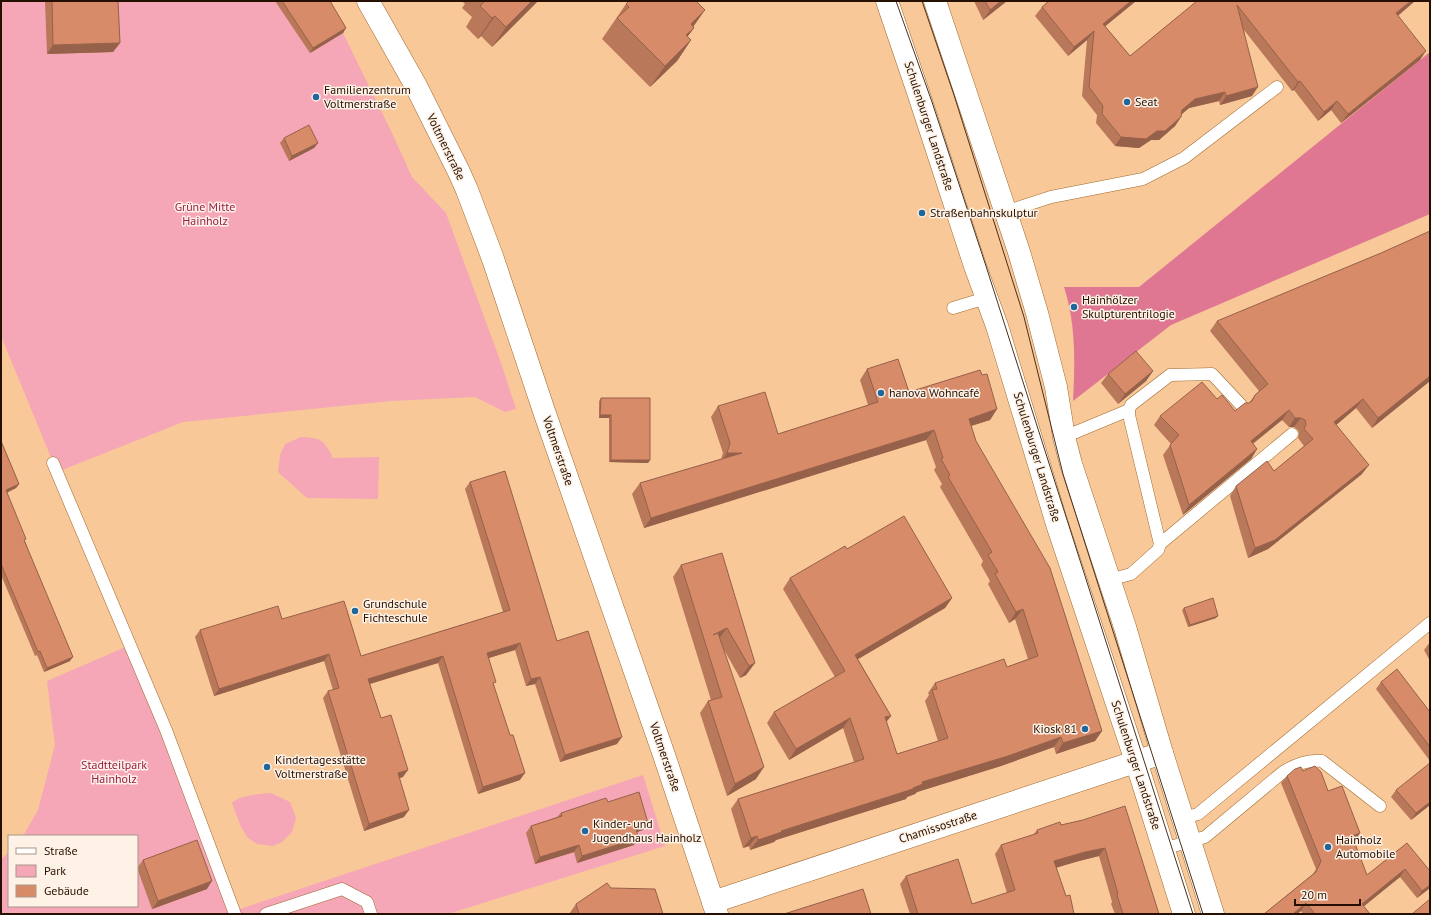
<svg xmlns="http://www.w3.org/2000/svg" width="1431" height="915" font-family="'PT Sans',sans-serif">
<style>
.green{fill:#f5a6b7}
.forest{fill:#e07792}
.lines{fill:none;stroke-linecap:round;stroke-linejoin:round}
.service-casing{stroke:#a0692c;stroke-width:13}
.minor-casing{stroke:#a0692c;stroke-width:23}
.secondary-casing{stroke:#a0692c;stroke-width:23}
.service{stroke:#fff;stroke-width:12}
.minor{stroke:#fff;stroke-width:22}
.secondary{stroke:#fff;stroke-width:22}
.tram{stroke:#4a301b;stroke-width:1}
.wall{fill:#b9785a}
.shaded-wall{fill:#96614a}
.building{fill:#d78b69;stroke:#96614a}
.poi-dot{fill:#1f669a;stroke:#fef1e5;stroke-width:1.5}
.labels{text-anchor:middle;stroke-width:3;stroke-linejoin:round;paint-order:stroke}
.poi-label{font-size:12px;fill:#250f00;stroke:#fef1e5;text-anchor:start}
.street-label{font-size:12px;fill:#250f00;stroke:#fef1e5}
.park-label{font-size:12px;fill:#991c4a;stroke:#fef1e5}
</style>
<rect width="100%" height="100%" fill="#f9c899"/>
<!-- green -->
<g class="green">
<polygon points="1,1 324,1 343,33 392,133 412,177 446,213 501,363 516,409 505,412 475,397 391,401 183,422 57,472 1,336"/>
<path d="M 301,437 C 322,438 324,440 333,458 L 379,457 L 378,499 L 307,498 L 278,472 L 280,455 L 285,444 Z"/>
<polygon points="130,645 234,911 643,775 665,846 448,914 1,914 1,859 9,852 9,906 137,906 137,836 23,836 38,810 55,745 47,681"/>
<path d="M 271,793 L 290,802 L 296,818 L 292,832 L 282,842 L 273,846 L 257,844 L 248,838 L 241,827 L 232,803 C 240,795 260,794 271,793 Z"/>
</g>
<!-- forest -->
<path class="forest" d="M 1430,52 L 1430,214 L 1171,325 L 1073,401 C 1075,363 1076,324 1064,287 L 1139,287 Z"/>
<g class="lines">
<defs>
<g id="service">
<polyline points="1005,212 1051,197 1143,179 1184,158 1277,87"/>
<polyline points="953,308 986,298"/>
<polyline points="1064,437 1129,410"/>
<polyline points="53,463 166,730 235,914"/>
<polyline points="1160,544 1292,434"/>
<polyline points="1109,580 1131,574 1158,550 1160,544 1129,415 1129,410 1131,405 1170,375 1212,374 1241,405"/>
<polyline points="1184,818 1198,814 1430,623"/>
<path d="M 1163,849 L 1205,837 L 1283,772 C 1296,764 1307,760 1322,761 L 1380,806"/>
<polyline points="266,914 342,889 367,902 371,914"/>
</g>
<g id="minor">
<polyline points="368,1 416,86 459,172 467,190 493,259 545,414 664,755 717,914"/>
<polyline points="713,902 1162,753"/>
</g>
<g id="secondary">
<polyline points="887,1 918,92 975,266 997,326 1058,527 1136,761 1184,914"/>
<polyline points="935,1 1019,252 1037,313 1056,387 1064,437 1071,464 1125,627 1162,753 1213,914"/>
</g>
</defs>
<!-- service casing -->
<use href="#service" class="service-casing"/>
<!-- minor casing -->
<use href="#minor" class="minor-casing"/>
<!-- secondary casing -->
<use href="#secondary" class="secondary-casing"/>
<!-- service -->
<use href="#service" class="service"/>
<!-- minor -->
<use href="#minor" class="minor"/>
<!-- secondary -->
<use href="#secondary" class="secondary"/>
<!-- tram -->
<g class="tram">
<polyline points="896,1 932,102 985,263 1193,914"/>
<polyline points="922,1 954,95 1024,317 1063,474 1203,914"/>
</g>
</g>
<!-- wall -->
<g class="wall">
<polygon points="45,1 118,1 120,43 113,52 47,54"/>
<polygon points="275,1 330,1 346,28 343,33 310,53"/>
<polygon points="462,1 538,1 492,47 481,36 478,39 466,27 472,17 462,8 465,4"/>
<polygon points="974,1 1007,1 983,20"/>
<polygon points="1049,1 1136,1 1105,26 1130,56 1197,1 1415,1 1398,16 1420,60 1341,123 1331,110 1318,121 1294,90 1292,91 1244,30 1252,96 1220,105 1219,101 1189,108 1182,114 1181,117 1175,126 1159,140 1151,140 1139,148 1115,146 1096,123 1097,115 1082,96 1087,40 1068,56 1035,16 1042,7"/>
<polygon points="626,4 693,27 694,28 687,37 691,40 677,61 650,87 602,39"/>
<polygon points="284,138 318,143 314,148 289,161 280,143"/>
<polygon points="1217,321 1430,381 1372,428 1356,408 1336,425 1362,474 1268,549 1248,558 1230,496 1236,486 1274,471 1304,446 1298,438 1299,433 1298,430 1294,427 1289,427 1282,420 1253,444 1257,449 1251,459 1183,515 1163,455 1171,444 1154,425 1160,416 1217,399 1235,411 1249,403 1255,395 1259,391 1210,331"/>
<polygon points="867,369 909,392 982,375 997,409 990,420 971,426 976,441 1102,731 1095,741 1056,754 1054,747 1001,766 917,792 915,794 907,797 906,799 776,840 774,842 750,850 749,846 743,848 731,809 738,799 854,762 843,728 789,760 767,723 774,712 835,677 783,589 790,578 847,549 952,598 945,608 858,659 891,716 886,722 897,754 938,741 925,701 929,695 928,693 935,683 1007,667 1028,659 1015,619 1009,623 988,584 990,581 981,565 983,561 940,487 942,484 934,470 936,467 926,440 644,528 632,494 640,483 721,459 723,453 711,417 718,406 778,434 868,405 860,380"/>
<polygon points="1153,371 1146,381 1118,404 1101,383 1108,374"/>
<polygon points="601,398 650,460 648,463 609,462 609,418 599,418 599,401"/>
<polygon points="1,441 19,484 16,488 7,493 70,661 44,672 37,655 35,656 1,575"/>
<polygon points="470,482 557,641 617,744 560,762 535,684 526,686 515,650 489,658 494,685 520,780 478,794 438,663 370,684 381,718 403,777 399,778 404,817 364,831 323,698 328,691 333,690 324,661 214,696 195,637 200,630 282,619 361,656 503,612 465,489"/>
<polygon points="681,565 755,663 746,675 740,678 723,648 756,779 727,796 700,713 708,701 711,700 673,577"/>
<polygon points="1184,608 1216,618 1188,627 1182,610"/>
<polygon points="1430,642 1430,661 1424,650"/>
<polygon points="1381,682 1430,712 1430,761 1376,689"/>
<polygon points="1303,771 1328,791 1355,841 1354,841 1367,875 1407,843 1430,888 1417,898 1400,877 1363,906 1370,914 1303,914 1301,911 1297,914 1264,914 1313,874 1316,869 1281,783 1287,776"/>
<polygon points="1396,790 1430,805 1411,820 1391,797"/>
<polygon points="608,802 648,823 643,830 637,832 634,845 577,863 574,852 535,864 526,833 531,826 557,817 561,813"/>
<polygon points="1083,820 1159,914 1115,914 1111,904 1112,902 1099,856 1079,861 1056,867 1066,896 1074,914 910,914 900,884 906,876 972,904 1007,893 995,854 1001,845 1033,835 1037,830"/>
<polygon points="143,860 207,889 152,909 137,868"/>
<polygon points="611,888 663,914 569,914 576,904"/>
</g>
<!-- shaded-wall -->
<g class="shaded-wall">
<polygon points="532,1 538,1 492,47 506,27"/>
<polygon points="1001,1 1007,1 983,20 990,10"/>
<polygon points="1131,1 1136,1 1097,33 1103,24"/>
<polygon points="1411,1 1415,1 1390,22 1396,13"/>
<polygon points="705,10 691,30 691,24"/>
<polygon points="495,16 481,36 478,39 492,18"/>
<polygon points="346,28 343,33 310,53 313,48"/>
<polygon points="694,28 679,48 686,35"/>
<polygon points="1094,31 1087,40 1068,56 1074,47"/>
<polygon points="691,40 677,61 650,87 665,66"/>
<polygon points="120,43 113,52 47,54 53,45"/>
<polygon points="1426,51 1420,60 1341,123 1348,114"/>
<polygon points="1300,81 1294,90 1292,91 1298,82"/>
<polygon points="1258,87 1252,96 1220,105 1226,96"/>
<polygon points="1225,92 1219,101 1189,108 1176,119 1182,110 1195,99"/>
<polygon points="1337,101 1331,110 1318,121 1324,112"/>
<polygon points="1181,117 1175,126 1159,140 1151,140 1139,148 1115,146 1121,137 1157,131"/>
<polygon points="318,143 314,148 289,161 292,156"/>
<polygon points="1153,371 1146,381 1118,404 1125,394"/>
<polygon points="1430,376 1430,381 1372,428 1378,418"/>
<polygon points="1363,399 1356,408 1328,432 1334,422"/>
<polygon points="997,409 990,420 961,429 969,419"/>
<polygon points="1289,410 1282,420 1244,450 1251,441"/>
<polygon points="600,415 611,415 609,418 599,418"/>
<polygon points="1295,418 1301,418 1294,427 1289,427"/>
<polygon points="934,430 926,440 644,528 651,518"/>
<polygon points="1257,449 1251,459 1183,515 1189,505"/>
<polygon points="727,453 742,453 720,463"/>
<polygon points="611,460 650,460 648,463 609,462"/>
<polygon points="1369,465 1362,474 1268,549 1248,558 1255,548"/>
<polygon points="19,484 16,488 3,494 6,490"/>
<polygon points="952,598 945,608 848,665 855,655"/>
<polygon points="1023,609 1015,619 1009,623 1016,612"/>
<polygon points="1218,616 1216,618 1188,627 1190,625"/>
<polygon points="727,628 718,640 713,635"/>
<polygon points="520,643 515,650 482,660 487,653"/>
<polygon points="329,654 324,661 214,696 219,689"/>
<polygon points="443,656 438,663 363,686 368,679"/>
<polygon points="73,657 70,661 44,672 47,668"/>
<polygon points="755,663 746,675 740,678 749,666"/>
<polygon points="540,677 535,684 526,686 531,679"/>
<polygon points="891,716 883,726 885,717"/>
<polygon points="850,718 843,728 789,760 796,749"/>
<polygon points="1102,731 1095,741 1056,754 1063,743"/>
<polygon points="622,737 617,744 560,762 565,755"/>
<polygon points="1061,737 1054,747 1001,766 917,792 915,794 907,797 906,799 776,840 774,842 750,850 758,840 781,831 913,788 922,782"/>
<polygon points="764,767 756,779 727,796 735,784"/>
<polygon points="408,770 403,777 393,780 398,773"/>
<polygon points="525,773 520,780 478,794 483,787"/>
<polygon points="1430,802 1430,805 1411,820 1416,813"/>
<polygon points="409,810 404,817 364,831 369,824"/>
<polygon points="648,823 643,830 631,834 635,827"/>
<polygon points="1360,833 1355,841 1347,843 1352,836"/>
<polygon points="757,836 749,846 743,848 751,838"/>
<polygon points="639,838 634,845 577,863 582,856"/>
<polygon points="579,845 574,852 535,864 540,857"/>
<polygon points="1105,848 1099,856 1079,861 1049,870 1054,861 1085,852"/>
<polygon points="1405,869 1400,877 1357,912 1362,904"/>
<polygon points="212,881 207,889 152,909 158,901"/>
<polygon points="1430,885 1430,888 1417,898 1422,891"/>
<polygon points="1306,903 1301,911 1297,914 1293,914"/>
</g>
<!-- building -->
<g class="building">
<polygon points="52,1 118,1 120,43 53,45"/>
<polygon points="282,1 330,1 346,28 313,48"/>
<polygon points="485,1 532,1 506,27 495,16 492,18 480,6"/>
<polygon points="629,1 696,1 705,10 691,24 694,28 686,35 691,40 665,66 617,18 629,7 626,4"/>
<polygon points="985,1 1001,1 990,10"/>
<polygon points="1049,1 1131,1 1103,24 1130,56 1197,1 1411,1 1396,13 1426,51 1348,114 1337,101 1324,112 1300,81 1298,82 1237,5 1258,87 1226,96 1225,92 1195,99 1182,110 1181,117 1165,131 1157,131 1146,139 1121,137 1102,114 1103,106 1089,87 1094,31 1074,47 1042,7"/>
<polygon points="309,125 318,143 292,156 284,138"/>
<polygon points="1430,231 1430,376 1378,418 1363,399 1334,422 1369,465 1275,540 1255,548 1236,486 1267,461 1274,471 1313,439 1304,429 1306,424 1305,420 1301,418 1295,418 1289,410 1251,441 1257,449 1189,505 1170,445 1179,435 1160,416 1202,382 1217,399 1222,395 1235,411 1245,403 1249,403 1252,401 1255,395 1268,384 1217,321 1381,253"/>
<polygon points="1136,351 1153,371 1125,394 1108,374"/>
<polygon points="898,359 909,392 980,370 982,375 987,374 997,409 969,419 976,441 1050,568 1102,731 1063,743 1061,737 1008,756 922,782 923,784 913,788 913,789 781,831 782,832 758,840 757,836 751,838 738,799 864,759 850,718 796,749 774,712 845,671 790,578 845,546 847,549 904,516 952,598 855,655 891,716 885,717 897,754 948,738 932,690 937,689 935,683 1004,659 1007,667 1038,656 1023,609 1016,612 995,574 998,572 988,555 992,552 948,477 950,475 941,459 943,458 934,430 651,518 640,483 742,453 727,453 730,443 718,406 765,392 778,434 878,402 867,369"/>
<polygon points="601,398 650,398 650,460 611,460 611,415 600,415"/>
<polygon points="1,441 19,484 6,490 26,539 24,540 73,657 47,668 40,651 38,652 1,564"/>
<polygon points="505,471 557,641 588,631 622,737 565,755 540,677 531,679 520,643 487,653 496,682 493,683 510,735 513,735 525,773 483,787 443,656 368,679 381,718 391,715 408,770 398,773 409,810 369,824 328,691 339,688 329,654 219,689 200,630 278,606 282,619 344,601 361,656 510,610 470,482"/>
<polygon points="722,553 755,663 749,666 727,628 713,635 718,633 764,767 735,784 708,701 722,697 681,565"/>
<polygon points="1213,598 1218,616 1190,625 1184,608"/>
<polygon points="1397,669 1430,712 1430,747 1381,682"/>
<polygon points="1430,763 1430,802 1416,813 1396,790"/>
<polygon points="1315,766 1321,772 1328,791 1342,786 1360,833 1352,836 1367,875 1407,843 1430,871 1430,885 1422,891 1405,869 1362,904 1370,914 1315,914 1306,903 1293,914 1264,914 1316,872 1321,861 1287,776 1295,769 1301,767 1303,771"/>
<polygon points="639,792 648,823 635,827 639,838 582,856 579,845 540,857 531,826 562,816 561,813 606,798 608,802"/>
<polygon points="1125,806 1159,914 1123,914 1117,895 1118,894 1105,848 1085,852 1054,861 1066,896 1070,895 1074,914 918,914 906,876 958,859 972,904 1015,890 1001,845 1038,833 1037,830 1060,822 1061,825 1083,820"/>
<polygon points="197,840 212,881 158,901 143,860"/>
<polygon points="607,883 611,888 655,889 663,914 579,914 576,904"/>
<polygon points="863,889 871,914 784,914"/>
<polygon points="1430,899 1430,914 1412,914"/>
</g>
<!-- markers -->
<g class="poi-dot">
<circle cx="316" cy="97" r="4"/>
<circle cx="1127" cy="102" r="4"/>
<circle cx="922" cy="213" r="4"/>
<circle cx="1074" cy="307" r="4"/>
<circle cx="881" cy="393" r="4"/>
<circle cx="355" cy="611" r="4"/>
<circle cx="1085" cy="729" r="4"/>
<circle cx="267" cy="767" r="4"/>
<circle cx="585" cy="831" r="4"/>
<circle cx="1328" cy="847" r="4"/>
</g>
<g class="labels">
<!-- poi labels -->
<g class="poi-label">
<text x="324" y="94">Familienzentrum<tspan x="324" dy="14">Voltmerstraße</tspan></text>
<text x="1135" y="106">Seat</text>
<text x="930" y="217">Straßenbahnskulptur</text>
<text x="1082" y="304">Hainhölzer<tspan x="1082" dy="14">Skulpturentrilogie</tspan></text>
<text x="889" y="397">hanova Wohncafé</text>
<text x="363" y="608">Grundschule<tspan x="363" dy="14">Fichteschule</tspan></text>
<text x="1077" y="733" text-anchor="end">Kiosk 81</text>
<text x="275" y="764">Kindertagesstätte<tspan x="275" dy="14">Voltmerstraße</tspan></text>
<text x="593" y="828">Kinder- und<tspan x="593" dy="14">Jugendhaus Hainholz</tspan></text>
<text x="1336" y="844">Hainholz<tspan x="1336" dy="14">Automobile</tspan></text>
</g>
<!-- street labels -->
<g class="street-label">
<text transform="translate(929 126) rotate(72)" y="4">Schulenburger Landstraße</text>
<text transform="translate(446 147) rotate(64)" y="4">Voltmerstraße</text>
<text transform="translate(558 451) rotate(71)" y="4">Voltmerstraße</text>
<text transform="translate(1037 457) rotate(73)" y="4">Schulenburger Landstraße</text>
<text transform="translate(665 757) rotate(71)" y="4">Voltmerstraße</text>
<text transform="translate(1136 765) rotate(72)" y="4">Schulenburger Landstraße</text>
<text transform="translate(938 827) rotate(-18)" y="4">Chamissostraße</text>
</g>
<!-- park labels -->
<g class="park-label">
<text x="205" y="211">Grüne Mitte<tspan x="205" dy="14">Hainholz</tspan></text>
<text x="114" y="769">Stadtteilpark<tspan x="114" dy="14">Hainholz</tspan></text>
</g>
</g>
<!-- border -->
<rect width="1431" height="915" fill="none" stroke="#250f00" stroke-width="4"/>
<!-- legend -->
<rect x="8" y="835" width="130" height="72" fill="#fef1e5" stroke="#a79789"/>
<rect x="16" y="848" width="20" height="6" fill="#ffffff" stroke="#a79789"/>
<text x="44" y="855" font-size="12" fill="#250f00">Straße</text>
<rect x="16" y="865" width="20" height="12" fill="#f5a6b7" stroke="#a79789"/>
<text x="44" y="875" font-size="12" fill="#250f00">Park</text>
<rect x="16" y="885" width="20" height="12" fill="#d78b69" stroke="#a79789"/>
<text x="44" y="895" font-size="12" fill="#250f00">Gebäude</text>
<!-- scale -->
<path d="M1295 899v6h65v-6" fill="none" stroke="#250f00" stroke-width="2"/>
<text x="1301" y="899" font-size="12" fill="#250f00" stroke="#fef1e5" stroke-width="3" paint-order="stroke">20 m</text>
</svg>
